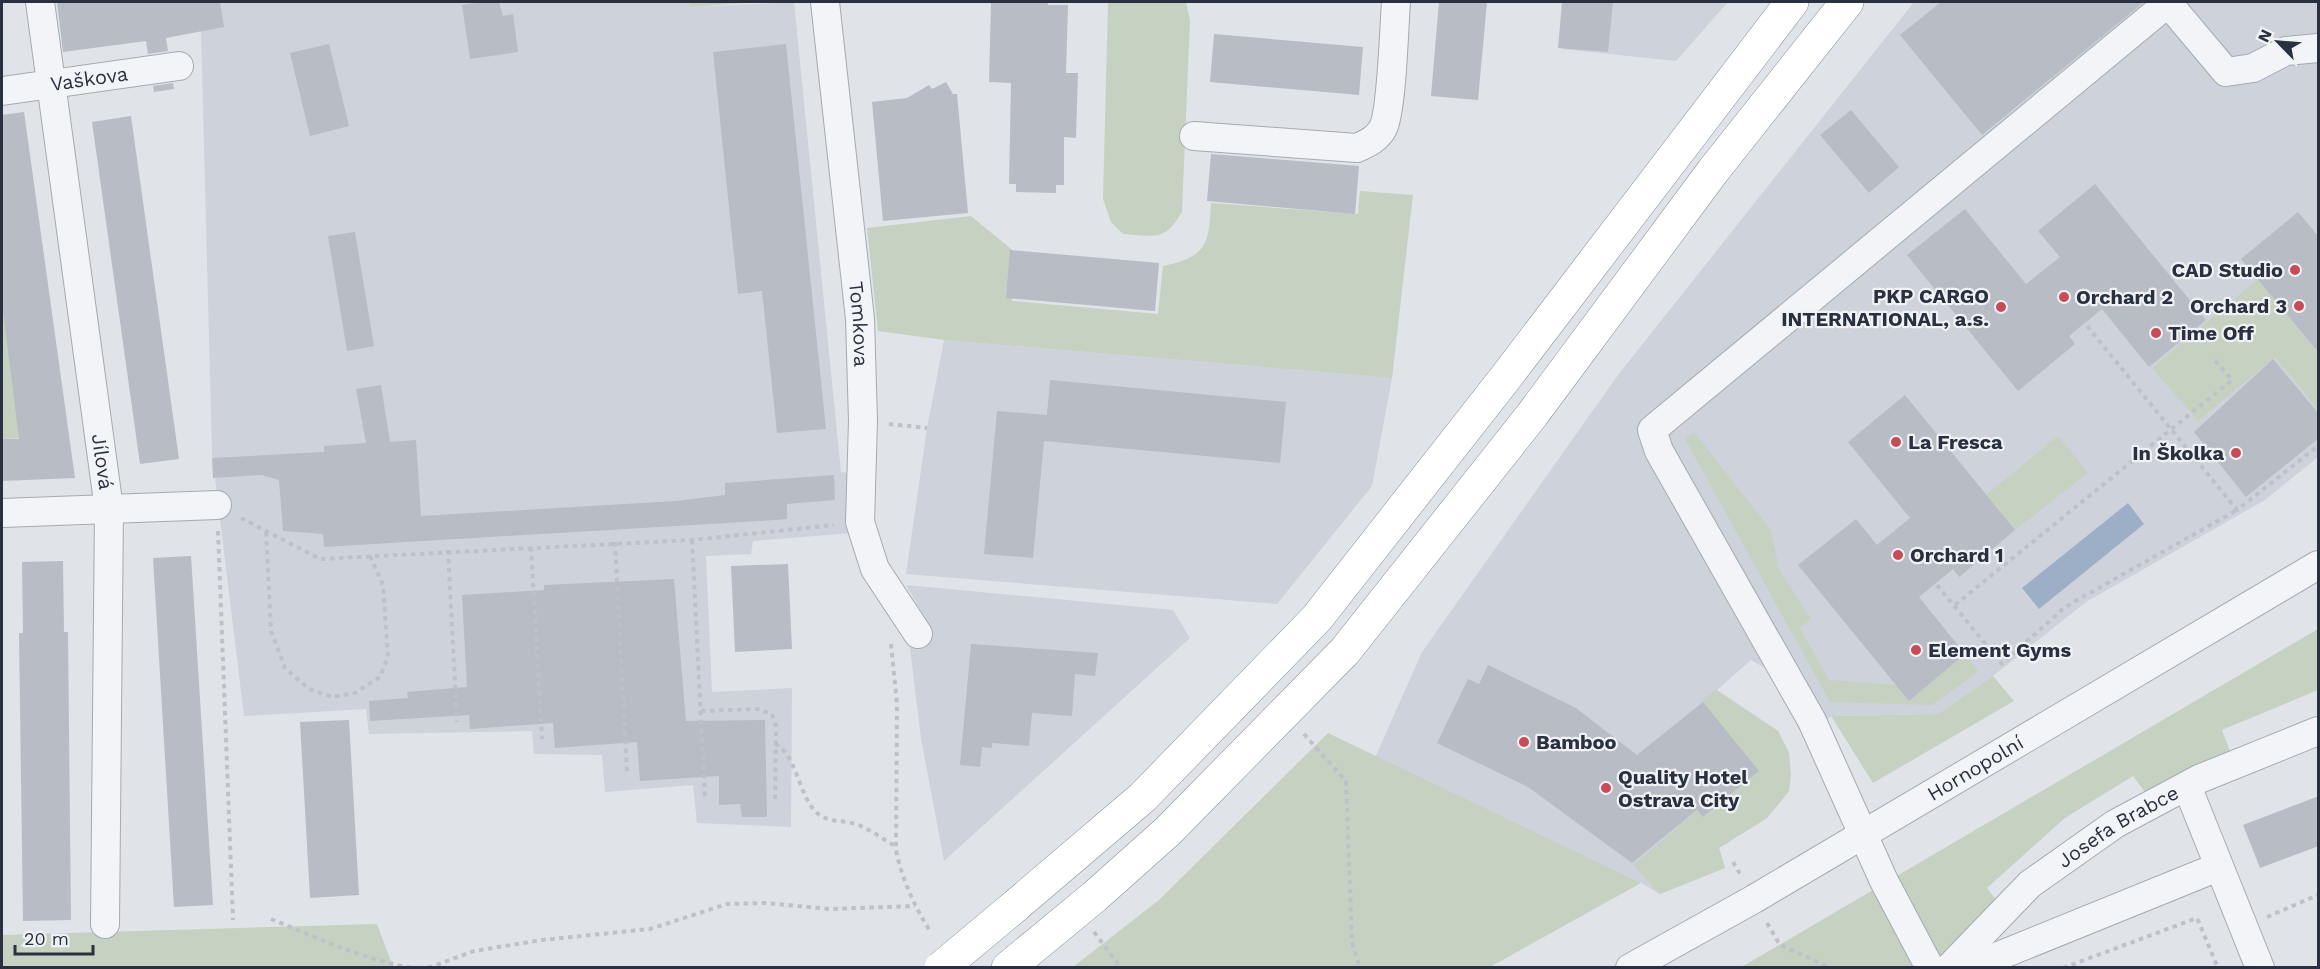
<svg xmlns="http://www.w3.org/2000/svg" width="2320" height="969" font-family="'Work Sans',sans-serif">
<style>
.built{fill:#ced2da}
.green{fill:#c5d2c2}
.water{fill:#9dafc7}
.building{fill:#b8bcc5}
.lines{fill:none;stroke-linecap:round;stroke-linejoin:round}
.minor-casing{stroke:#a5aab2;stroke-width:30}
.highway-casing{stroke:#88909e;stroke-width:34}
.path{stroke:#bec1c7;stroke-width:4;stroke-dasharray:4.5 4.5;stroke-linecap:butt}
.minor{stroke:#f3f4f7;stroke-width:28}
.highway{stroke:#fff;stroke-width:33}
.highway-bridge-casing{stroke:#88909e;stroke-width:34;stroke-linecap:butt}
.highway-bridge{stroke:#fff;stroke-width:33}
.poi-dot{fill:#c84b58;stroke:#f0f2f6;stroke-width:2}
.labels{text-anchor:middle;stroke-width:4.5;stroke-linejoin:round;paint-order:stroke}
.street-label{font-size:20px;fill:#29303f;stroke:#f0f2f6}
.poi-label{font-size:20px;font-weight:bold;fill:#29303f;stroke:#f0f2f6;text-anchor:start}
</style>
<rect width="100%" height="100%" fill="#e0e3e8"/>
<!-- built -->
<g class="built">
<polygon points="197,2 689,2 690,7 794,2 841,472 848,473 851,533 753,541 751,554 706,556 712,692 792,688 791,827 697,823 693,785 605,792 602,755 534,754 532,731 369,734 366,709 244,716 212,453 201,31"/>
<polygon points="1566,2 1728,2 1676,61 1562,49"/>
<polygon points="1914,2 2318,2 2318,457 2265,500 2086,602 1993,676 1938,714 1831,716 1807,734 1767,669 1751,660 1717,690 1778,731 1789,753 1789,791 1767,818 1719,848 1725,868 1660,894 1641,883 1374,760 1422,652 1618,375"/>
<polygon points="944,340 1392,378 1372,486 1277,604 906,574 927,428"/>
<polygon points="906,585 1173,610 1190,638 944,861 921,738 909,640 929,625"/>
</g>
<!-- green -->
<g class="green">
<polygon points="689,2 760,2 690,7"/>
<path d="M 1108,2 L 1186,2 L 1190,20 L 1182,212 C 1164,242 1156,236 1123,234 L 1111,222 L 1103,199 Z"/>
<path d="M 1360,191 L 1413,195 L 1392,378 L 944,340 L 878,331 L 867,228 L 971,216 L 1016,253 L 1012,301 L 1158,314 L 1163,266 C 1207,257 1209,244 1211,203 L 1358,214 Z"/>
<polygon points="2,264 28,438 2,439"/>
<polygon points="2258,279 2318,353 2318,409 2275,357 2198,421 2152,368"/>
<polygon points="1694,432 1771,530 1779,569 1811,619 1800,628 1829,680 1897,685 1909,700 1965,654 1978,672 1932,705 1830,702 1685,439"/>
<polygon points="2058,436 2088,473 2015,530 1986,495"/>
<polygon points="2318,629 2318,690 2222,730 2235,765 2154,804 2133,776 2065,818 1987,888 2004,910 1949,967 1740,968"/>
<polygon points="1993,676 2014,701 1873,783 1831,716 1938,714"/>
<polygon points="1716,690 1778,731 1789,753 1791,775 1789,791 1767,818 1719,848 1725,868 1660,894 1633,865 1697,811 1704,817 1757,771 1700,703"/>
<polygon points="1328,733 1641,883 1490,967 1073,967 1159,900"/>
<polygon points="377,924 393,967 2,967 2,935"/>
</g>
<!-- water -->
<polygon class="water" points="2128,503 2144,524 2039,609 2022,588"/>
<!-- building -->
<g class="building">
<polygon points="57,2 220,2 224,27 166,38 168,51 148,54 146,41 63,52"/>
<polygon points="482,2 499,2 503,16 513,14 518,52 470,59 462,5"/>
<polygon points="991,2 1048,2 1048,5 1068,5 1066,73 1078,73 1076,138 1064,137 1064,185 1056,185 1056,193 1016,192 1016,184 1009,184 1011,83 989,82"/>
<polygon points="1439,2 1487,2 1478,100 1431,96"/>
<polygon points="1562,2 1613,2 1608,52 1558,48"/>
<polygon points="1941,2 2144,2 1982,135 1900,35"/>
<polygon points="1214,34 1363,47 1359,95 1210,82"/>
<polygon points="329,44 349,126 310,136 290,53"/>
<polygon points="786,44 826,429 777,433 762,291 738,294 713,52"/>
<polygon points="946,82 953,94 957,94 968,213 883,221 872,102 907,98 929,85 932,89"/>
<polygon points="173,83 174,89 154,92 153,86"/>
<polygon points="1851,110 1899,167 1869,193 1820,135"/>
<polygon points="24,112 75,478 2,481 2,439 19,439 2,303 2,115"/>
<polygon points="131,116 179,459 140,464 92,122"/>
<polygon points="1211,154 1359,166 1355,214 1207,201"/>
<polygon points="2095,184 2206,320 2149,367 2102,309 2069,336 2075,344 2018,391 1907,255 1965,209 2026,284 2060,257 2038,231"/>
<polygon points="2298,212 2319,237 2319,353 2241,259"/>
<polygon points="355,232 374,346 347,351 328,236"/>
<polygon points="1010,250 1159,263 1155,311 1006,298"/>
<polygon points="2273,359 2319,414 2319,438 2246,497 2194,432"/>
<polygon points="1050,380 1286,402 1280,463 1044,441 1033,558 984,554 997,411 1047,415"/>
<polygon points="381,385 390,442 416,440 421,516 676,501 725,495 725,483 834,475 835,500 787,504 787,519 775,520 324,547 323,534 283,531 279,480 262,475 213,478 212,458 324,452 324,446 366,443 356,389"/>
<polygon points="1905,395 2015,530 1959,577 1953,569 1919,597 1965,654 1909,701 1798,565 1856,519 1877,545 1910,518 1848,442"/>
<polygon points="191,556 213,905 174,907 153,558"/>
<polygon points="63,561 64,632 68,632 71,920 23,921 19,633 23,633 22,562"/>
<polygon points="788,564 792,649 735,652 731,566"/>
<polygon points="674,579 686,721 765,720 767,817 742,817 740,804 719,805 719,776 640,781 637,742 555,748 553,723 470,729 469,715 370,721 369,701 408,698 407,692 467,687 462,595 544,590 544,585"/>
<polygon points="971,644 1098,653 1095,676 1075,674 1072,716 1032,713 1029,746 992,743 992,748 982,747 980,767 960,765"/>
<polygon points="1488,665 1576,708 1637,755 1703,702 1759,771 1703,817 1697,810 1632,863 1528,787 1437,743 1468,679 1479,684"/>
<polygon points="349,720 359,895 310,898 300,722"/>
<polygon points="2319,796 2319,846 2260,868 2243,825"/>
</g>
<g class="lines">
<defs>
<g id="minor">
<path id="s1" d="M 40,2 L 109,509 L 105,924"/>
<path id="s2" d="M 825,2 L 860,319 L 863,421 L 860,522 L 875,569 L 918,634"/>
<path id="s3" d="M 2,91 L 179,66"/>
<path d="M 1194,136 L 1357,148 C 1368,143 1377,139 1383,128 C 1392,110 1394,27 1396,2"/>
<polyline points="2,513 217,505"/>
<polyline points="2187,786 2260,968"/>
<path id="s4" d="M 1630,968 L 1754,899 L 2318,565"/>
<polyline points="1930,968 1884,881 1812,721 1659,451 1652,430 2168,3 2226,72 2253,68 2286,51 2318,48"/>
<path id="s5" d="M 1949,968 L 2030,884 L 2115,824 L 2199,779 L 2318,731"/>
<polyline points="1969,968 2218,867"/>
</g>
<g id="highway">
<polyline points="1014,907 1143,797 1317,618 1506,377 1792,2"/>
<polyline points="1008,968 1094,897 1168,831 1345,651 1532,415 1713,171 1847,2"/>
</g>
</defs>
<!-- minor casing -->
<use href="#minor" class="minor-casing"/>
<!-- highway casing -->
<use href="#highway" class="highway-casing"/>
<!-- path -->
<g class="path">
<polyline points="2087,326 2237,510 2318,446"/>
<polyline points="889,424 927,428"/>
<polyline points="241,518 320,559 692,540 834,525"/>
<polyline points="218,531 233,920"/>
<polyline points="266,532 271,631 285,668 309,689 333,697 355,693 380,677 388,657 383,585 370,556"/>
<polyline points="692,540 705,799"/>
<polyline points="615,542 627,774"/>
<polyline points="531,547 542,739"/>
<polyline points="448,550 457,722"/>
<polyline points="1937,585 2002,664 2065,607 2237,510"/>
<polyline points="1955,605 2232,380 2212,357"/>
<path d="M 891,644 L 897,704 L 896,850 C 902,880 914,905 930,931"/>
<polyline points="701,711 758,709 772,714 776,726 775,802"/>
<polyline points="1304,734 1346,781 1352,943 1360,968"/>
<path d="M 775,744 C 796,753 798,793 815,811 C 827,824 843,819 858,825 C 871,830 883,839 895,846"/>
<polyline points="1733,862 1742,877"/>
<polyline points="2267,917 2318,895"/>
<path d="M 271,919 C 317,938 362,959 412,968"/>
<polyline points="1767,923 1780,945 1831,968"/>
<polyline points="1094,932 1121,968"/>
<polyline points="419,968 431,967 474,951 542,940 650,929 727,904 765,903 830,909 915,906"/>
<polyline points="2063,968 2197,918 2218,968"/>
</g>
<!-- minor -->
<use href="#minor" class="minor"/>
<!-- highway -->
<use href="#highway" class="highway"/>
<defs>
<polyline id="highway-bridge" points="941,968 1014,907"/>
</defs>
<!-- highway-bridge casing -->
<use href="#highway-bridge" class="highway-bridge-casing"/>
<!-- highway-bridge -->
<use href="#highway-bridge" class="highway-bridge"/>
</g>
<!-- markers -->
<g class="poi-dot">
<circle cx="2295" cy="270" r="6"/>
<circle cx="2064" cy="297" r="6"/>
<circle cx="2299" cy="306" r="6"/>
<circle cx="2001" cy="307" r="6"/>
<circle cx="2156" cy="333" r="6"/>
<circle cx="1896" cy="442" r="6"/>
<circle cx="2236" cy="453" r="6"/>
<circle cx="1898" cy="555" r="6"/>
<circle cx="1916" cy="650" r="6"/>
<circle cx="1524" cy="742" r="6"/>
<circle cx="1606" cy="788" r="6"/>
</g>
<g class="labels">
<!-- street labels -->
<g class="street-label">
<text dy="7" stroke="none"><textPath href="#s3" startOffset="88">Vaškova</textPath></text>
<text dy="7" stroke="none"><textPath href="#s2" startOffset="324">Tomkova</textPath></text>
<text dy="7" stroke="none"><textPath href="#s1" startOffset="464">Jílová</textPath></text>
<text dy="7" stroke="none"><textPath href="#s4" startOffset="399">Hornopolní</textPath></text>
<text dy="7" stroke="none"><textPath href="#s5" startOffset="222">Josefa Brabce</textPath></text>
</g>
<!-- poi labels -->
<g class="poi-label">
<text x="2283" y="277" text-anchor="end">CAD Studio</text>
<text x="1989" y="303" text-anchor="end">PKP CARGO<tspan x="1989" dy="23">INTERNATIONAL, a.s.</tspan></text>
<text x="2076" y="304">Orchard 2</text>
<text x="2287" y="313" text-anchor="end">Orchard 3</text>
<text x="2168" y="340">Time Off</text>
<text x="1908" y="449">La Fresca</text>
<text x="2224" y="460" text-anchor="end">In Školka</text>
<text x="1910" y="562">Orchard 1</text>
<text x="1928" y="657">Element Gyms</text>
<text x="1536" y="749">Bamboo</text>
<text x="1618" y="784">Quality Hotel<tspan x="1618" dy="23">Ostrava City</tspan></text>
</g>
</g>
<!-- border -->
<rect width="2320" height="969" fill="none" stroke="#29303f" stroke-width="6"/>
<!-- north arrow -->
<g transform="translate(2278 42) rotate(295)" stroke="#f0f2f6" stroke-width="4.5" paint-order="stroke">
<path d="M0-4.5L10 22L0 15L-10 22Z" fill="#29303f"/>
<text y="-9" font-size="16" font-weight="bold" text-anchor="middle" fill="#29303f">N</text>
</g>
<!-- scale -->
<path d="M15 945v9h78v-9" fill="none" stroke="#29303f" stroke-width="3"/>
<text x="24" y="945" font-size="18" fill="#29303f" stroke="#f0f2f6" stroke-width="4.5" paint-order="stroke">20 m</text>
</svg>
